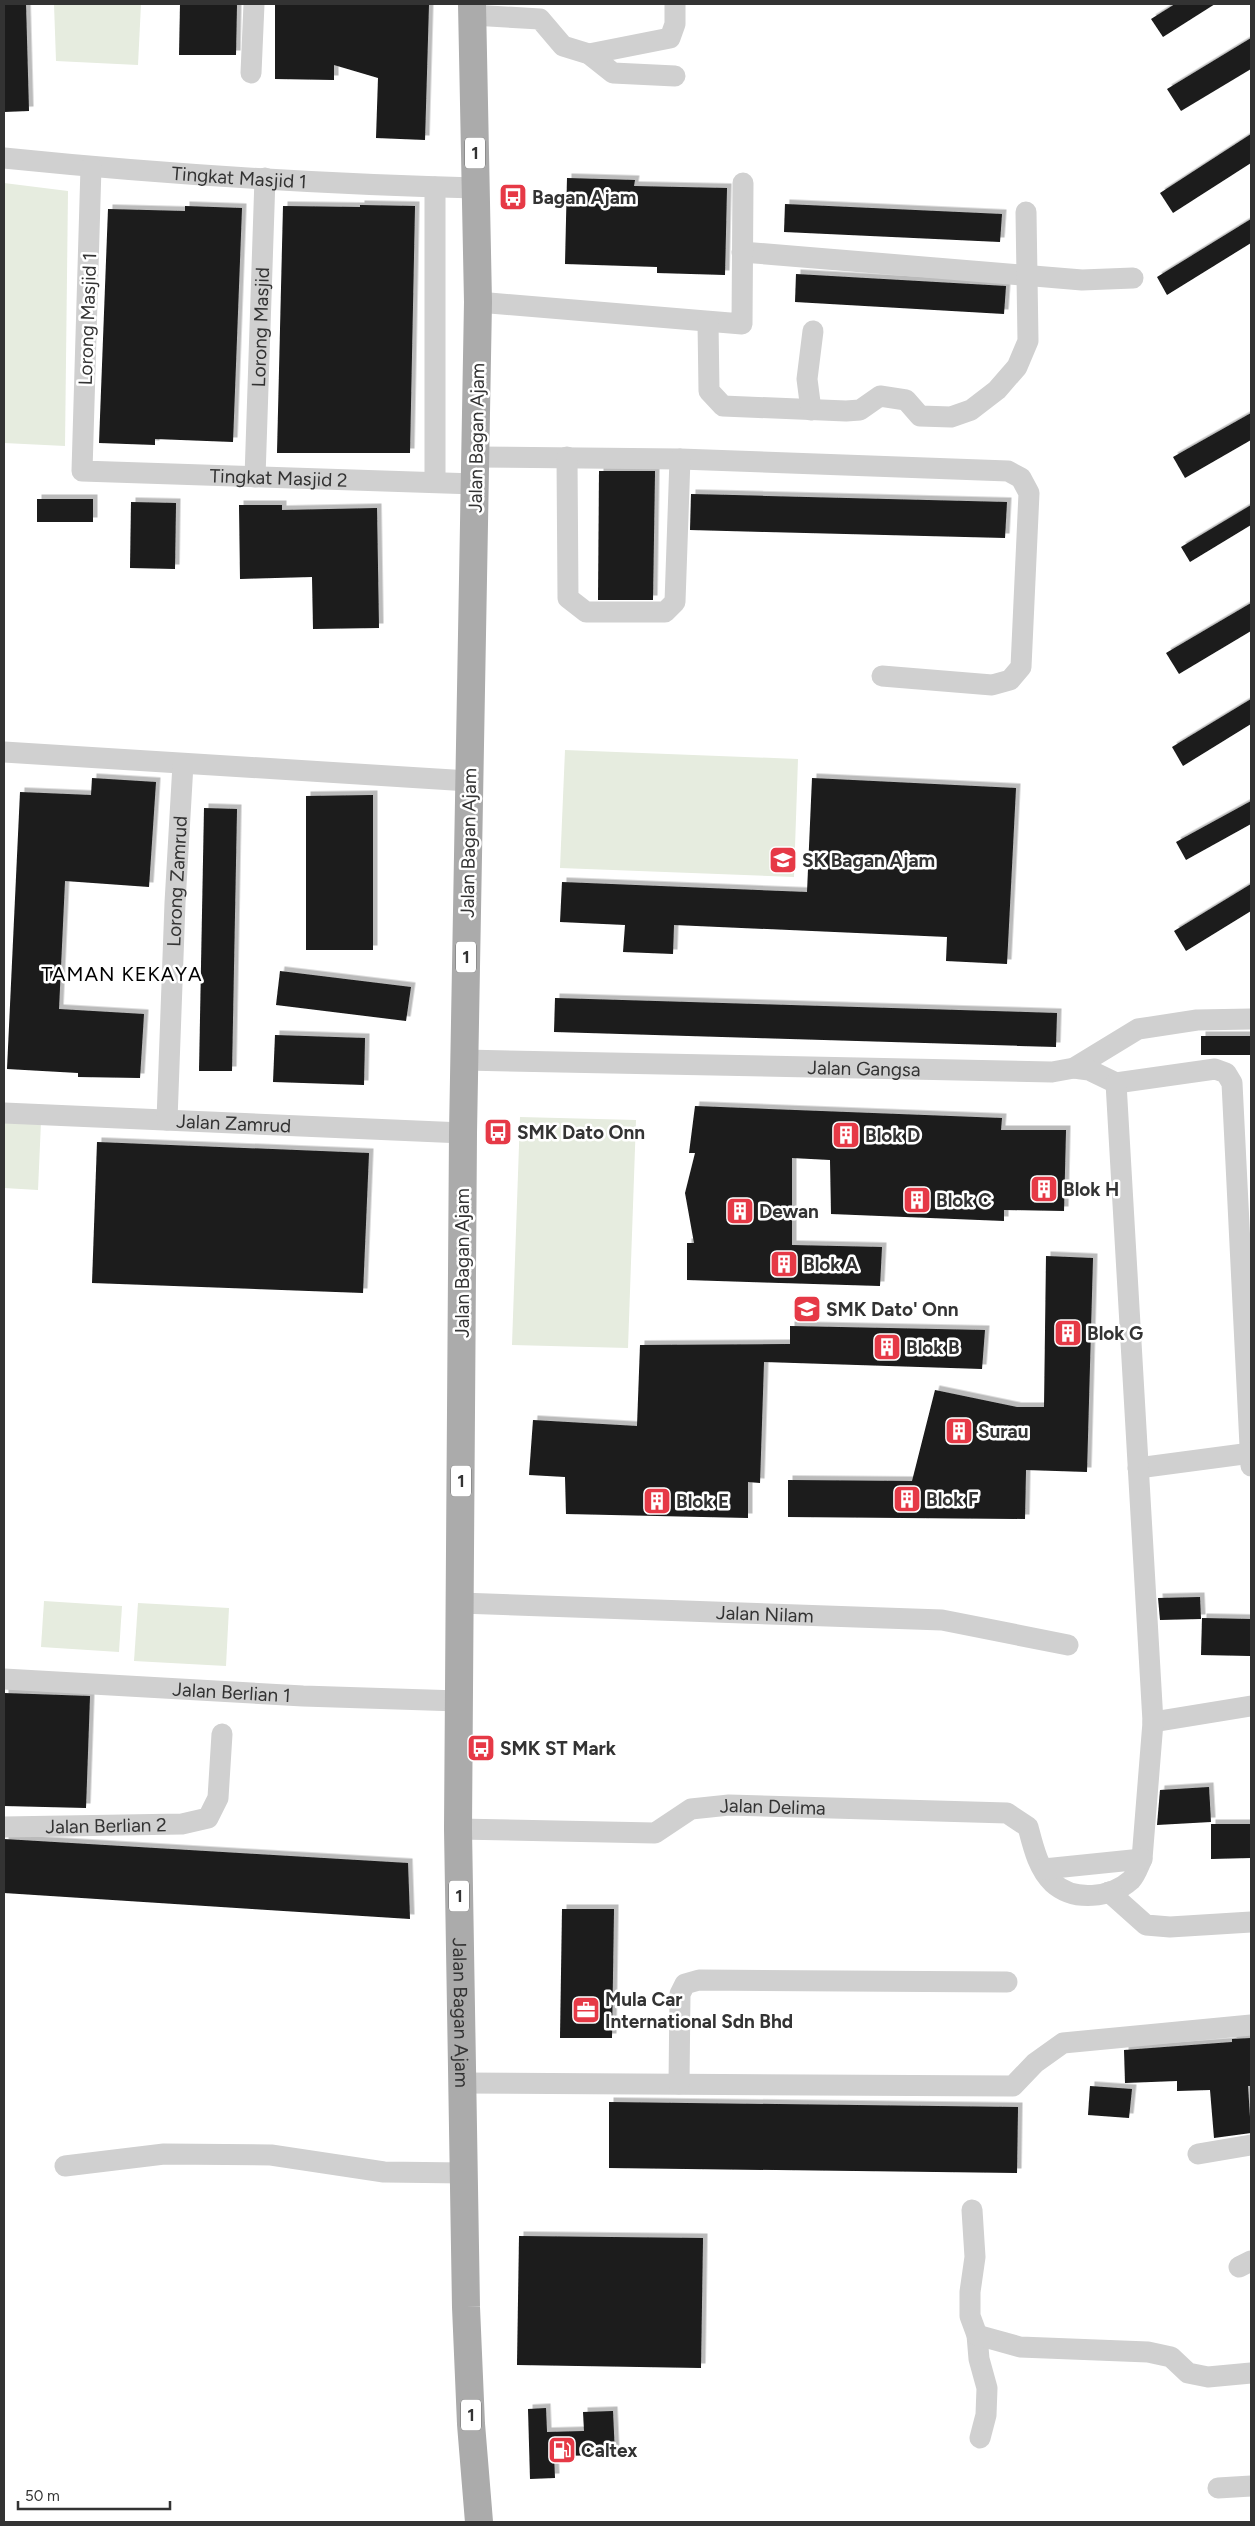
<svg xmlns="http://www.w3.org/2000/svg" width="1255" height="2526" font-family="Figtree,sans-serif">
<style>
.green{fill:#e6ecdf}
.building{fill:#1a1a1a;filter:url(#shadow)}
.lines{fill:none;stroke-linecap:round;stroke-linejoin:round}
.minor{stroke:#d0d0d0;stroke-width:21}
.major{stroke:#ababab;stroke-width:28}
.labels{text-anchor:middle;stroke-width:5;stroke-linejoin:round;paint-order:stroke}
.shield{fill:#fff;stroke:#707070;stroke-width:1}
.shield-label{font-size:18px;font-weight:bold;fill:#333}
.street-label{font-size:19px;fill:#333;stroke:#fff}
.poi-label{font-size:19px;font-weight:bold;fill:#333;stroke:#fff;text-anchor:start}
.neighbourhood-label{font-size:20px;letter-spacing:1px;fill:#000;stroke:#fff}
</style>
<defs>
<filter id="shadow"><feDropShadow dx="4.5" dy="-4.5" stdDeviation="0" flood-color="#0004"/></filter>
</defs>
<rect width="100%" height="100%" fill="#fff"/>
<!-- green -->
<g class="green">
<polygon points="54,4 141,4 138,65 56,61"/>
<polygon points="4,183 68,191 65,446 4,443"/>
<polygon points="565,750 798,759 794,877 560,868"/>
<polygon points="520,1117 636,1120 628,1348 512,1345"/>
<polygon points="4,1120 41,1122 38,1190 4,1188"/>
<polygon points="44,1601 122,1606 119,1652 41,1647"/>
<polygon points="138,1603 229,1608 226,1666 134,1661"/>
</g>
<!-- building -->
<g class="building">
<polygon points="4,4 26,4 29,111 4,112"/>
<polygon points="180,4 237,4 236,55 179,55"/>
<polygon points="275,4 429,4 425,140 376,138 378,78 334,65 334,80 275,79"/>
<polygon points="1175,4 1215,4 1163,37 1151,19"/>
<polygon points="1251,38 1251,69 1181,111 1167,89"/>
<polygon points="1251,134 1251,163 1173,213 1160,193"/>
<polygon points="567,178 635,180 634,186 727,188 725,275 657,273 657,267 565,264"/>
<polygon points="785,204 1002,214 1000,242 784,232"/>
<polygon points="360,205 415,206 410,453 277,453 283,206 360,207"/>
<polygon points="185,206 242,208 233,442 155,439 155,445 99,443 108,209 185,211"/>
<polygon points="1251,219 1251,243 1167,295 1157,277"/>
<polygon points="796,274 1006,286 1004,314 795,302"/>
<polygon points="1251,413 1251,440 1185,478 1173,457"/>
<polygon points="599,471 655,471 653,600 598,600"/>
<polygon points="691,494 1007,502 1005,538 690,530"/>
<rect x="37" y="499" width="56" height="23"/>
<polygon points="131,502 176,503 175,569 130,568"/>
<polygon points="239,505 282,505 282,510 377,508 379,628 313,629 312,577 240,579"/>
<polygon points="1251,505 1251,525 1190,562 1181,547"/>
<polygon points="1251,603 1251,631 1179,674 1166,653"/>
<polygon points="1251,699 1251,724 1183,766 1172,747"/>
<polygon points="92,778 156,782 149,887 65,881 59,1009 144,1014 140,1078 78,1077 78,1073 7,1069 20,792 91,795"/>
<polygon points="812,778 1016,788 1007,964 946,961 947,937 674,925 673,954 623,952 625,925 560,922 562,882 807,892"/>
<polygon points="373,795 373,950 306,950 306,796"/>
<polygon points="1251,801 1251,824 1186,860 1176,842"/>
<polygon points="204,808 237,809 232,1071 199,1071"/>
<polygon points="1251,884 1251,911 1186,951 1174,931"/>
<polygon points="280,971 411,987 406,1021 276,1005"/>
<polygon points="555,998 1057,1013 1056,1047 554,1032"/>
<polygon points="275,1035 365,1038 364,1085 273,1082"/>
<rect x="1201" y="1036" width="50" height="19"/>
<polygon points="695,1106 1002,1118 1001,1130 1066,1130 1064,1211 1004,1210 1004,1221 831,1214 830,1160 792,1158 792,1245 882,1247 880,1286 687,1280 687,1243 694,1243 685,1193 695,1153 689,1153"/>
<polygon points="97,1142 369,1153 363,1293 92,1283"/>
<polygon points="1046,1256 1093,1258 1087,1472 1026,1470 1025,1519 788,1517 788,1480 912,1481 935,1390 1017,1407 1044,1407"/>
<polygon points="790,1326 985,1330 982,1369 764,1362 760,1483 748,1482 748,1518 566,1514 565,1477 529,1475 533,1420 637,1426 640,1345 790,1344"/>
<polygon points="1200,1597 1201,1619 1160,1620 1158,1598"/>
<polygon points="1202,1618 1251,1619 1250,1656 1201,1655"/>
<polygon points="4,1693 90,1696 86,1808 4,1806"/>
<polygon points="1209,1787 1211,1822 1157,1825 1160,1790"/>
<polygon points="1211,1824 1251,1824 1251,1858 1211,1859"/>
<polygon points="4,1839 408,1863 410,1919 4,1893"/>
<polygon points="562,1909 614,1909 612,2038 560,2038"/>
<polygon points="1251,2038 1251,2086 1248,2086 1251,2133 1214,2138 1210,2090 1177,2091 1177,2081 1125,2083 1124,2050 1232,2042 1232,2039"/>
<polygon points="1090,2086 1132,2089 1129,2118 1088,2115"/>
<polygon points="609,2102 1018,2107 1017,2173 609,2168"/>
<polygon points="519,2236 703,2238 701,2368 517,2365"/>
<polygon points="546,2408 547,2432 584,2431 583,2412 613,2411 615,2455 554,2456 555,2478 530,2479 528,2409"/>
</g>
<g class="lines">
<!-- minor -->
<g class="minor">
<polyline points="472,15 540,19 563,46 589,54 613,73 675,76"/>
<polyline points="589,54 670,38 675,24 675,4"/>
<polyline points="251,73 254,4"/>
<path id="s1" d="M 4,158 C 161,174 319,184 476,188"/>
<path id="s2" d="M 91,167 L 82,471 L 475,484"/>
<polyline points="742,252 1082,280 1133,278"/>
<polyline points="478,302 742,324 743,183"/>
<polyline points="708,322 709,391 723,406 846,411 860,410 880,396 906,400 920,416 951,417 971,410 997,390 1017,367 1028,341 1026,212"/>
<polyline points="811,410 807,379 813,331"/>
<polyline points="476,457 680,459 1008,471 1021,478 1029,493 1021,667 1010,680 992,685 882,676"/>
<polyline points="567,457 568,598 586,612 665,612 675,602 680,459"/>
<path id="s3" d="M 255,477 L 265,178"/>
<polyline points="435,482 435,187"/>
<polyline points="4,752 469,781"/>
<path id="s4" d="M 464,1060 L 1052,1072 L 1074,1068 L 1138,1029 L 1197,1020 L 1251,1019"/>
<polyline points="1074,1068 1089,1070 1116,1083 1215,1069 1226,1073 1232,1083 1251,1466"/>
<path id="s5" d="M 4,1113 L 463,1133"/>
<path id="s6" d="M 167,1120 L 175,903 L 183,764"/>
<polyline points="1138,1468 1251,1453"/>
<path id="s7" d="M 460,1603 L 942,1620 L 1068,1645"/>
<path id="s8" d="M 4,1679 L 303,1696 L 459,1701"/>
<polyline points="1153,1722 1251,1706"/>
<path id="s9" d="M 4,1827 L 182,1824 L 208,1818 L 218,1798 L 222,1734"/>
<path id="s10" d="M 458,1829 L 655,1833 L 691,1809 L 729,1805 L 1007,1813 L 1028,1827 C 1033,1846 1038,1869 1053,1883 C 1074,1902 1111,1898 1131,1880 C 1136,1875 1139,1865 1142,1859 L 1153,1722 L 1116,1083"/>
<polyline points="1044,1869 1142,1859"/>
<polyline points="1109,1892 1146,1925 1170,1927 1251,1922"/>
<polyline points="462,2083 1013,2086 1035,2063 1063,2043 1251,2025"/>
<polyline points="679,2084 680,1994 685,1984 699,1980 1007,1982"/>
<polyline points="1198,2154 1251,2145"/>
<polyline points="65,2166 164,2154 271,2155 384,2172 464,2173"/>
<polyline points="972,2210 975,2257 970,2292 970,2316 977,2335 979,2359 987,2388 986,2415 980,2438"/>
<polyline points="1239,2267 1251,2261"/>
<polyline points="977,2335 1020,2347 1148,2352 1171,2357 1188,2373 1208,2377 1251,2373"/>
<polyline points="1218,2488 1251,2486"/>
</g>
<!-- major -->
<path class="major" id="s11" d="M 472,4 L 478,302 L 463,1133 L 458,1829 L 466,2307 L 471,2424 L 479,2522"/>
</g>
<!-- icons -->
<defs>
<symbol id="bus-square" viewBox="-11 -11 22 22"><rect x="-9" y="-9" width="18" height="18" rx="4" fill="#e63946" stroke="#fff"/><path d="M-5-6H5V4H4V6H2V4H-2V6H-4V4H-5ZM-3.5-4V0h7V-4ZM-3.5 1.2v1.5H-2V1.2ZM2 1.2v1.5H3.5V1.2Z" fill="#fff"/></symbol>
<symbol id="school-square" viewBox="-11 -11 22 22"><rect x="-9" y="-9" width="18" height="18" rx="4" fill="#e63946" stroke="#fff"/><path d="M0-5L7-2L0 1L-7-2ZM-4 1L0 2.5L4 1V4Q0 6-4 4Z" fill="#fff"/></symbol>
<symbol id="building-square" viewBox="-11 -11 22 22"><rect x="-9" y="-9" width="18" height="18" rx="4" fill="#e63946" stroke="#fff"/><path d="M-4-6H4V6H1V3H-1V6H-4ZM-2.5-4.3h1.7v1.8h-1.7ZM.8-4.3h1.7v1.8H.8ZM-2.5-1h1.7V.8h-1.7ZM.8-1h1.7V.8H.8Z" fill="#fff"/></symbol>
<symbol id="office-square" viewBox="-11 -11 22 22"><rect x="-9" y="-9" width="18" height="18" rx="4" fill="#e63946" stroke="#fff"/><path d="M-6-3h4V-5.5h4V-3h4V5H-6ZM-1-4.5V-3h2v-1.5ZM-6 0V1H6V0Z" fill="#fff"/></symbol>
<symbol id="fuel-square" viewBox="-11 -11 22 22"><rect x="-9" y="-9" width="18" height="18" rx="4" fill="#e63946" stroke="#fff"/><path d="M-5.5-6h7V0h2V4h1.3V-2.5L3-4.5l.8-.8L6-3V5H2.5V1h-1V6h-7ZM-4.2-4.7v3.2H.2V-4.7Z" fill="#fff"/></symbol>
</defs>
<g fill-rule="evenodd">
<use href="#bus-square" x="497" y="181" width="32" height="32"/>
<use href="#school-square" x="767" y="844" width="32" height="32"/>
<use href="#bus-square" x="482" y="1116" width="32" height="32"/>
<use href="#building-square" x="830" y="1119" width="32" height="32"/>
<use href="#building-square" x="1028" y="1173" width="32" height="32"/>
<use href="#building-square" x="901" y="1184" width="32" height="32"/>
<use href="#building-square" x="724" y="1195" width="32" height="32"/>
<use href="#building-square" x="768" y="1248" width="32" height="32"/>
<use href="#school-square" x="791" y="1293" width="32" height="32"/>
<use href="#building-square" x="1052" y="1317" width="32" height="32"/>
<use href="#building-square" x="871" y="1331" width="32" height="32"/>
<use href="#building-square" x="943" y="1415" width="32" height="32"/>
<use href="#building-square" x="891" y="1483" width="32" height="32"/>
<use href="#building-square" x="641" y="1485" width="32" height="32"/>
<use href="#bus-square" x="465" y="1732" width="32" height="32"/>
<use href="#office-square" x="570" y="1994" width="32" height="32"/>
<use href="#fuel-square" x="546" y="2434" width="32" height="32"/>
</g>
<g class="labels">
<!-- shield labels -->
<g class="shield">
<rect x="465" y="137.5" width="20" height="31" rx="4"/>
<rect x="456" y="941.5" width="20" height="31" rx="4"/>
<rect x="451" y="1465.5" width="20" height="31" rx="4"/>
<rect x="449" y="1880.5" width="20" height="31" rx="4"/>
<rect x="461" y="2399.5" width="20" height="31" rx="4"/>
</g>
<g class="shield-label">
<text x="475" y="159">1</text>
<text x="466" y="963">1</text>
<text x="461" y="1487">1</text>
<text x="459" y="1902">1</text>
<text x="471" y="2421">1</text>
</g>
<!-- street labels -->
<g class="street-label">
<text dy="7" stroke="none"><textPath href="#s1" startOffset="236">Tingkat Masjid 1</textPath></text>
<text transform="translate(87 319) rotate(-88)" y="7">Lorong Masjid 1</text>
<text dy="7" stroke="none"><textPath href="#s3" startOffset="150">Lorong Masjid</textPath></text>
<text transform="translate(476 438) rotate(-89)" y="7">Jalan Bagan Ajam</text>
<text dy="7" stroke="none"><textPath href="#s2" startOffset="501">Tingkat Masjid 2</textPath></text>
<text transform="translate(468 843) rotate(-89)" y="7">Jalan Bagan Ajam</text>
<text dy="7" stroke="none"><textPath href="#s6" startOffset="239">Lorong Zamrud</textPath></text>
<text dy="7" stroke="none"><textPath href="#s4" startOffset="400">Jalan Gangsa</textPath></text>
<text dy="7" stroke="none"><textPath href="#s5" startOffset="230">Jalan Zamrud</textPath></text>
<text transform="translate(462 1263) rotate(-90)" y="7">Jalan Bagan Ajam</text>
<text dy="7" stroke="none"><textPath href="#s7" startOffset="305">Jalan Nilam</textPath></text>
<text dy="7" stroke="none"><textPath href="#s8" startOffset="228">Jalan Berlian 1</textPath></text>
<text dy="7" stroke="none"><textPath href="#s10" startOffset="322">Jalan Delima</textPath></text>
<text dy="7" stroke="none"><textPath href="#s9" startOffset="102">Jalan Berlian 2</textPath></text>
<text dy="7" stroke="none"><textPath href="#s11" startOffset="2009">Jalan Bagan Ajam</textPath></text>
</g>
<!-- poi labels -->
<g class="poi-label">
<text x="532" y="204">Bagan Ajam</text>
<text x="802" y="867">SK Bagan Ajam</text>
<text x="517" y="1139">SMK Dato Onn</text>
<text x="865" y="1142">Blok D</text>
<text x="1063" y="1196">Blok H</text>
<text x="936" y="1207">Blok C</text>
<text x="759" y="1218">Dewan</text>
<text x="803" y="1271">Blok A</text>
<text x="826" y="1316">SMK Dato' Onn</text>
<text x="1087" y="1340">Blok G</text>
<text x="906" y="1354">Blok B</text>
<text x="978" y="1438">Surau</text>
<text x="926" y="1506">Blok F</text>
<text x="676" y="1508">Blok E</text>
<text x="500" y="1755">SMK ST Mark</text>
<text x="605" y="2006">Mula Car<tspan x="605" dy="22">International Sdn Bhd</tspan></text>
<text x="581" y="2457">Caltex</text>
</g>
<!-- neighbourhood labels -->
<g class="neighbourhood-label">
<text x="122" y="981">TAMAN KEKAYA</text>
</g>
</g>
<!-- border -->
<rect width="1255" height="2526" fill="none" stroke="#333333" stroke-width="10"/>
<!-- scale -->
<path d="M18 2501v8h152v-8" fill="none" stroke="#333333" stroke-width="2.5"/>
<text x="25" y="2501" font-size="15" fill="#333333" stroke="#ffffff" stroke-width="4" paint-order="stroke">50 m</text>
</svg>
